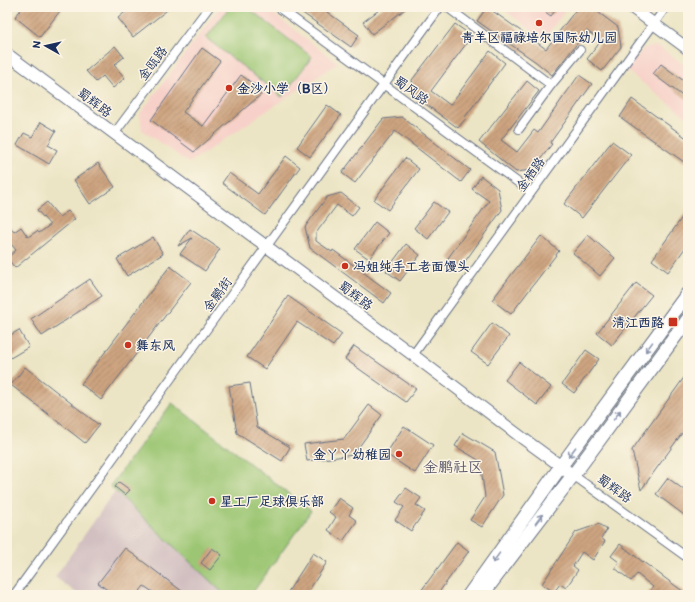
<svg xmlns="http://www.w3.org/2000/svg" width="695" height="602" font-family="Itim,'LXGW WenKai TC',sans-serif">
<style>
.built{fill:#f7d1c9}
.industrial{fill:#d2bfc1}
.garden{fill:#9cc673;stroke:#5c7a68}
.building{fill:url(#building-hatch)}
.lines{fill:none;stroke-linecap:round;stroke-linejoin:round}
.street-casing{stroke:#646f82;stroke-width:10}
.secondary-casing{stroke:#646f82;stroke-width:13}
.primary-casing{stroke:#646f82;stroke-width:15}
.street{stroke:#fff;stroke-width:8}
.secondary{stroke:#fff;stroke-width:11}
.primary{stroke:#fff;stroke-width:13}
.oneway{stroke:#8d97ae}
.poi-dot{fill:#c8321e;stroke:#fcf5e5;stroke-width:1.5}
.labels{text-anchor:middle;stroke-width:3;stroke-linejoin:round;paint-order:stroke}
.poi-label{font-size:13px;font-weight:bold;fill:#1b2f5e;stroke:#fcf5e5;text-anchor:start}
.street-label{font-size:13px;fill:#1b2f5e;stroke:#fcf5e5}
.quarter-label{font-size:15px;fill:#5a586a;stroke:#fcf5e5}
</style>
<defs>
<pattern id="building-hatch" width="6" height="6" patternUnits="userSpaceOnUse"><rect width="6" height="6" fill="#cea480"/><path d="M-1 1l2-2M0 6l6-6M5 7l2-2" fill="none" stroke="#a6866c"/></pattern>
</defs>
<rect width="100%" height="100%" fill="#fcf5e5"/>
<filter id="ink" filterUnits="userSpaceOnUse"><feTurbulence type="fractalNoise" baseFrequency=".025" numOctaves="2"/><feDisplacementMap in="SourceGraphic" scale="8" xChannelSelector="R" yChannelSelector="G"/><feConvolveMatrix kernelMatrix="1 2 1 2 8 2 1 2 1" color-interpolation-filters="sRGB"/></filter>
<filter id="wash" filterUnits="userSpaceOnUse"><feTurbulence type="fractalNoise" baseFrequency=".012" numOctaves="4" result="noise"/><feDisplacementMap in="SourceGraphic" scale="16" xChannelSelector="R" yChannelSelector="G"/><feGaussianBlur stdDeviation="0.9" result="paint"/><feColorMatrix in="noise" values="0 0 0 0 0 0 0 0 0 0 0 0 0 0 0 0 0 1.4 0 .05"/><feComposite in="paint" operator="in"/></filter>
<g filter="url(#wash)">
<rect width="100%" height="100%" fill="#ece5c5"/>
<!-- built -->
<g class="built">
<polygon points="220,7 264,7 338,63 189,163 142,130 140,114"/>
<polygon points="500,7 568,7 544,39"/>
<polygon points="658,46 688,68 688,118 626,70 644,48"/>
</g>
<!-- industrial -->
<polygon class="industrial" points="115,491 225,595 79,595 55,577"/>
<!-- garden -->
<g class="garden">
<polygon points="230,7 247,7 312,57 282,97 206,38"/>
<polygon points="172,403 311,511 251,595 225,595 110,486"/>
</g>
<g id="blocks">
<!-- building -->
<g class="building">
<polygon points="23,7 63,7 40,37 15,17"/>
<polygon points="131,7 171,7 133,37 118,18"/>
<polygon points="294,7 320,7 359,35 351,47"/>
<polygon points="383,7 408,7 372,34 363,22"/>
<polygon points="487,7 546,49 578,7 591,7 618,27 621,47 602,71 587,59 601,41 587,31 552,75 536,62 477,21"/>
<polygon points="538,7 558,7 551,16"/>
<polygon points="455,24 472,36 431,91 450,105 490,51 505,63 465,117 466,118 458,128 416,97 412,80"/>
<polygon points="115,46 124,57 114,65 125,78 113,88 103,76 96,82 86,71"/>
<polygon points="202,48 220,61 183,112 203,126 241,75 264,92 194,152 151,120"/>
<polygon points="661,64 688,84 688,100 653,74"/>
<polygon points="579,75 592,84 550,143 552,144 532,170 516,172 479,142 527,81 539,91 501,140 517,152 534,130 538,133"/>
<polygon points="632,99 688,139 688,157 684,162 620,117"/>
<polygon points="327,105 341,115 310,157 297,147"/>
<polygon points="402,117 470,170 461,182 395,131 355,183 342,173 383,119"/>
<polygon points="41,122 56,131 48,145 57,150 49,164 17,145 24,133 32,137"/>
<polygon points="612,141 631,155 582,218 564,204"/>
<polygon points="286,156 300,167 265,215 222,183 229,173 258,194"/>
<polygon points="405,158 419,169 388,210 374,200"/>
<polygon points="98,163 115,187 90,204 74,180"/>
<polygon points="481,176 498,189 502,210 461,267 448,258 489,201 472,189"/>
<polygon points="341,193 359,207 352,216 337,205 316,233 316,241 332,252 333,250 391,293 384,303 310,248 305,227 327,197"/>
<polygon points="47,202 59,217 68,211 75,219 15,268 7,258 16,250 7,239 7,224 14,232 21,227 28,237 37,231 39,233 50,225 37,210"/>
<polygon points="434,202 448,212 428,239 414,228"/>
<polygon points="688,209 688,244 668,272 652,260"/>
<polygon points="375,222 389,233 369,259 355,249"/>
<polygon points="190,229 220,249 205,271 180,254 192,238 178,246"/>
<polygon points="588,235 615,258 600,276 573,253"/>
<polygon points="541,236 559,251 511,314 492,300"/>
<polygon points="153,237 163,254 127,276 117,259"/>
<polygon points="406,244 420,255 400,281 386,271"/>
<polygon points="170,266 191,282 101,400 81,384"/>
<polygon points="90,279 102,296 42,336 31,319"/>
<polygon points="636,283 652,295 612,345 597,333"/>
<polygon points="288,296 342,334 333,346 297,322 265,369 247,357"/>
<polygon points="492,323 509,336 488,364 471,352"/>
<polygon points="19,330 29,347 7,360 7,337"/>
<polygon points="354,346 416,389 406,402 345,359"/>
<polygon points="586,350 599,359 574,393 562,384"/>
<polygon points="519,362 551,387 537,405 505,380"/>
<polygon points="25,367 99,425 85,443 11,385"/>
<polygon points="688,372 688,425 641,490 632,450"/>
<polygon points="250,383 257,427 290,447 282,461 237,433 229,386"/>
<polygon points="369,405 382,415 353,455 307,461 304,444 344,439"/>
<polygon points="404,426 433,445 415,473 386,454"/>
<polygon points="463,433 495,452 503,495 482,527 470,520 485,497 480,461 455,446"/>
<polygon points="668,478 688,493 688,518 656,494"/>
<polygon points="119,482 130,490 125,495 115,487"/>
<polygon points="406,488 421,498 416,505 425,511 411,531 395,520 404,507 396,502"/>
<polygon points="339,498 353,508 349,515 357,521 343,541 328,530 336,517 329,512"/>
<polygon points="599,524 607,530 601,538 605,541 593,560 582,552 573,566 578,570 566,588 560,584 554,592 542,584 576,532"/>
<polygon points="457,542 469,551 437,595 418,595"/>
<polygon points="620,544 635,556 688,595 647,595 653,587 637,574 631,581 615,568 619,562 611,556"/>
<polygon points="125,548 187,595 157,595 144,586 137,595 114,595 98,583"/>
<polygon points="212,548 222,555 210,570 201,563"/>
<polygon points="313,553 327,562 306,595 286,595"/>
</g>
</g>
</g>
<g filter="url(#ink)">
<use href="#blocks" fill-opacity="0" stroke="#646f82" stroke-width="1"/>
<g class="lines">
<defs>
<g id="street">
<polyline points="278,7 531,192"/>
<polyline points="447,7 551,85"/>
<polyline points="519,129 551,85 580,50"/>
<polyline points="114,134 209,7"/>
<polyline points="413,355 666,7"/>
<polyline points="573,475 688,558"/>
<polyline points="14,595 440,7"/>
</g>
<g id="secondary">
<polyline points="631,7 688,49"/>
<polyline points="7,54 413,355 521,437 573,475"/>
</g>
<g id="primary">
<polyline points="469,595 561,466 688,293"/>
<polyline points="482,595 580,466 688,319"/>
</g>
</defs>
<!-- street casing -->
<use href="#street" class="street-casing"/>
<!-- secondary casing -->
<use href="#secondary" class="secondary-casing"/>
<!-- primary casing -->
<use href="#primary" class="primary-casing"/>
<!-- street -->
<use href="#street" class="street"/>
<!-- secondary -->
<use href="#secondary" class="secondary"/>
<!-- primary -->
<use href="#primary" class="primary"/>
</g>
<!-- one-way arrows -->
<defs><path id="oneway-shaft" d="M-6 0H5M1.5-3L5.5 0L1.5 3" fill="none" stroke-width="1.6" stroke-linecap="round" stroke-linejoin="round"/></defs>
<g class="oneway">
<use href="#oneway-shaft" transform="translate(649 347) rotate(126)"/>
<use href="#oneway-shaft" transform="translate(617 415) rotate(-54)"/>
<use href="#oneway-shaft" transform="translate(572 452) rotate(127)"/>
<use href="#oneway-shaft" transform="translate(539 519) rotate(-53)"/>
<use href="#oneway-shaft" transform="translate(496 558) rotate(126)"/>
</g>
</g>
<!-- markers -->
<g class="poi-dot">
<circle cx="539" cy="23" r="4"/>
<circle cx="229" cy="88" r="4"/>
<circle cx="345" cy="266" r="4"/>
<rect x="668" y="317" width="10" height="10" rx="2"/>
<circle cx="128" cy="345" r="4"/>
<circle cx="399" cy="454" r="4"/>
<circle cx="212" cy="501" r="4"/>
</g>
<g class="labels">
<!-- poi labels -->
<g class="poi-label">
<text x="539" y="42" text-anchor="middle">青羊区福禄培尔国际幼儿园</text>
<text x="237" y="93">金沙小学（B区）</text>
<text x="353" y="271">冯姐纯手工老面馒头</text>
<text x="664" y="327" text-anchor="end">清江西路</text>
<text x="136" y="350">舞东风</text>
<text x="391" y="459" text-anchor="end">金丫丫幼稚园</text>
<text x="220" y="506">星工厂足球俱乐部</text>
</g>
<!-- street labels -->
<g class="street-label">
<text transform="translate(152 63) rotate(-53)" y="5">金瓯路</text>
<text transform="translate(412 90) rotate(36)" y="5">蜀风路</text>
<text transform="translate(95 102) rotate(37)" y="5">蜀辉路</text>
<text transform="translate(530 174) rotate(-54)" y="5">金栖路</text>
<text transform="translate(217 294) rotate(-54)" y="5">金鹏街</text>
<text transform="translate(356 295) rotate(37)" y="5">蜀辉路</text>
<text transform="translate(615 488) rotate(36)" y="5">蜀辉路</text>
</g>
<!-- quarter labels -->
<g class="quarter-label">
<text x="453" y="472">金鹏社区</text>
</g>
</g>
<!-- margin -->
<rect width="695" height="602" fill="none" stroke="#fcf5e5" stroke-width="24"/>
<!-- north arrow -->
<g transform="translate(46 46) rotate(278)" stroke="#fcf5e5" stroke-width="3" paint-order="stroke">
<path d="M0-3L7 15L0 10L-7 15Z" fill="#1b2f5e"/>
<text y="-6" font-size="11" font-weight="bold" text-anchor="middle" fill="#1b2f5e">N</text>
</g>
</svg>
